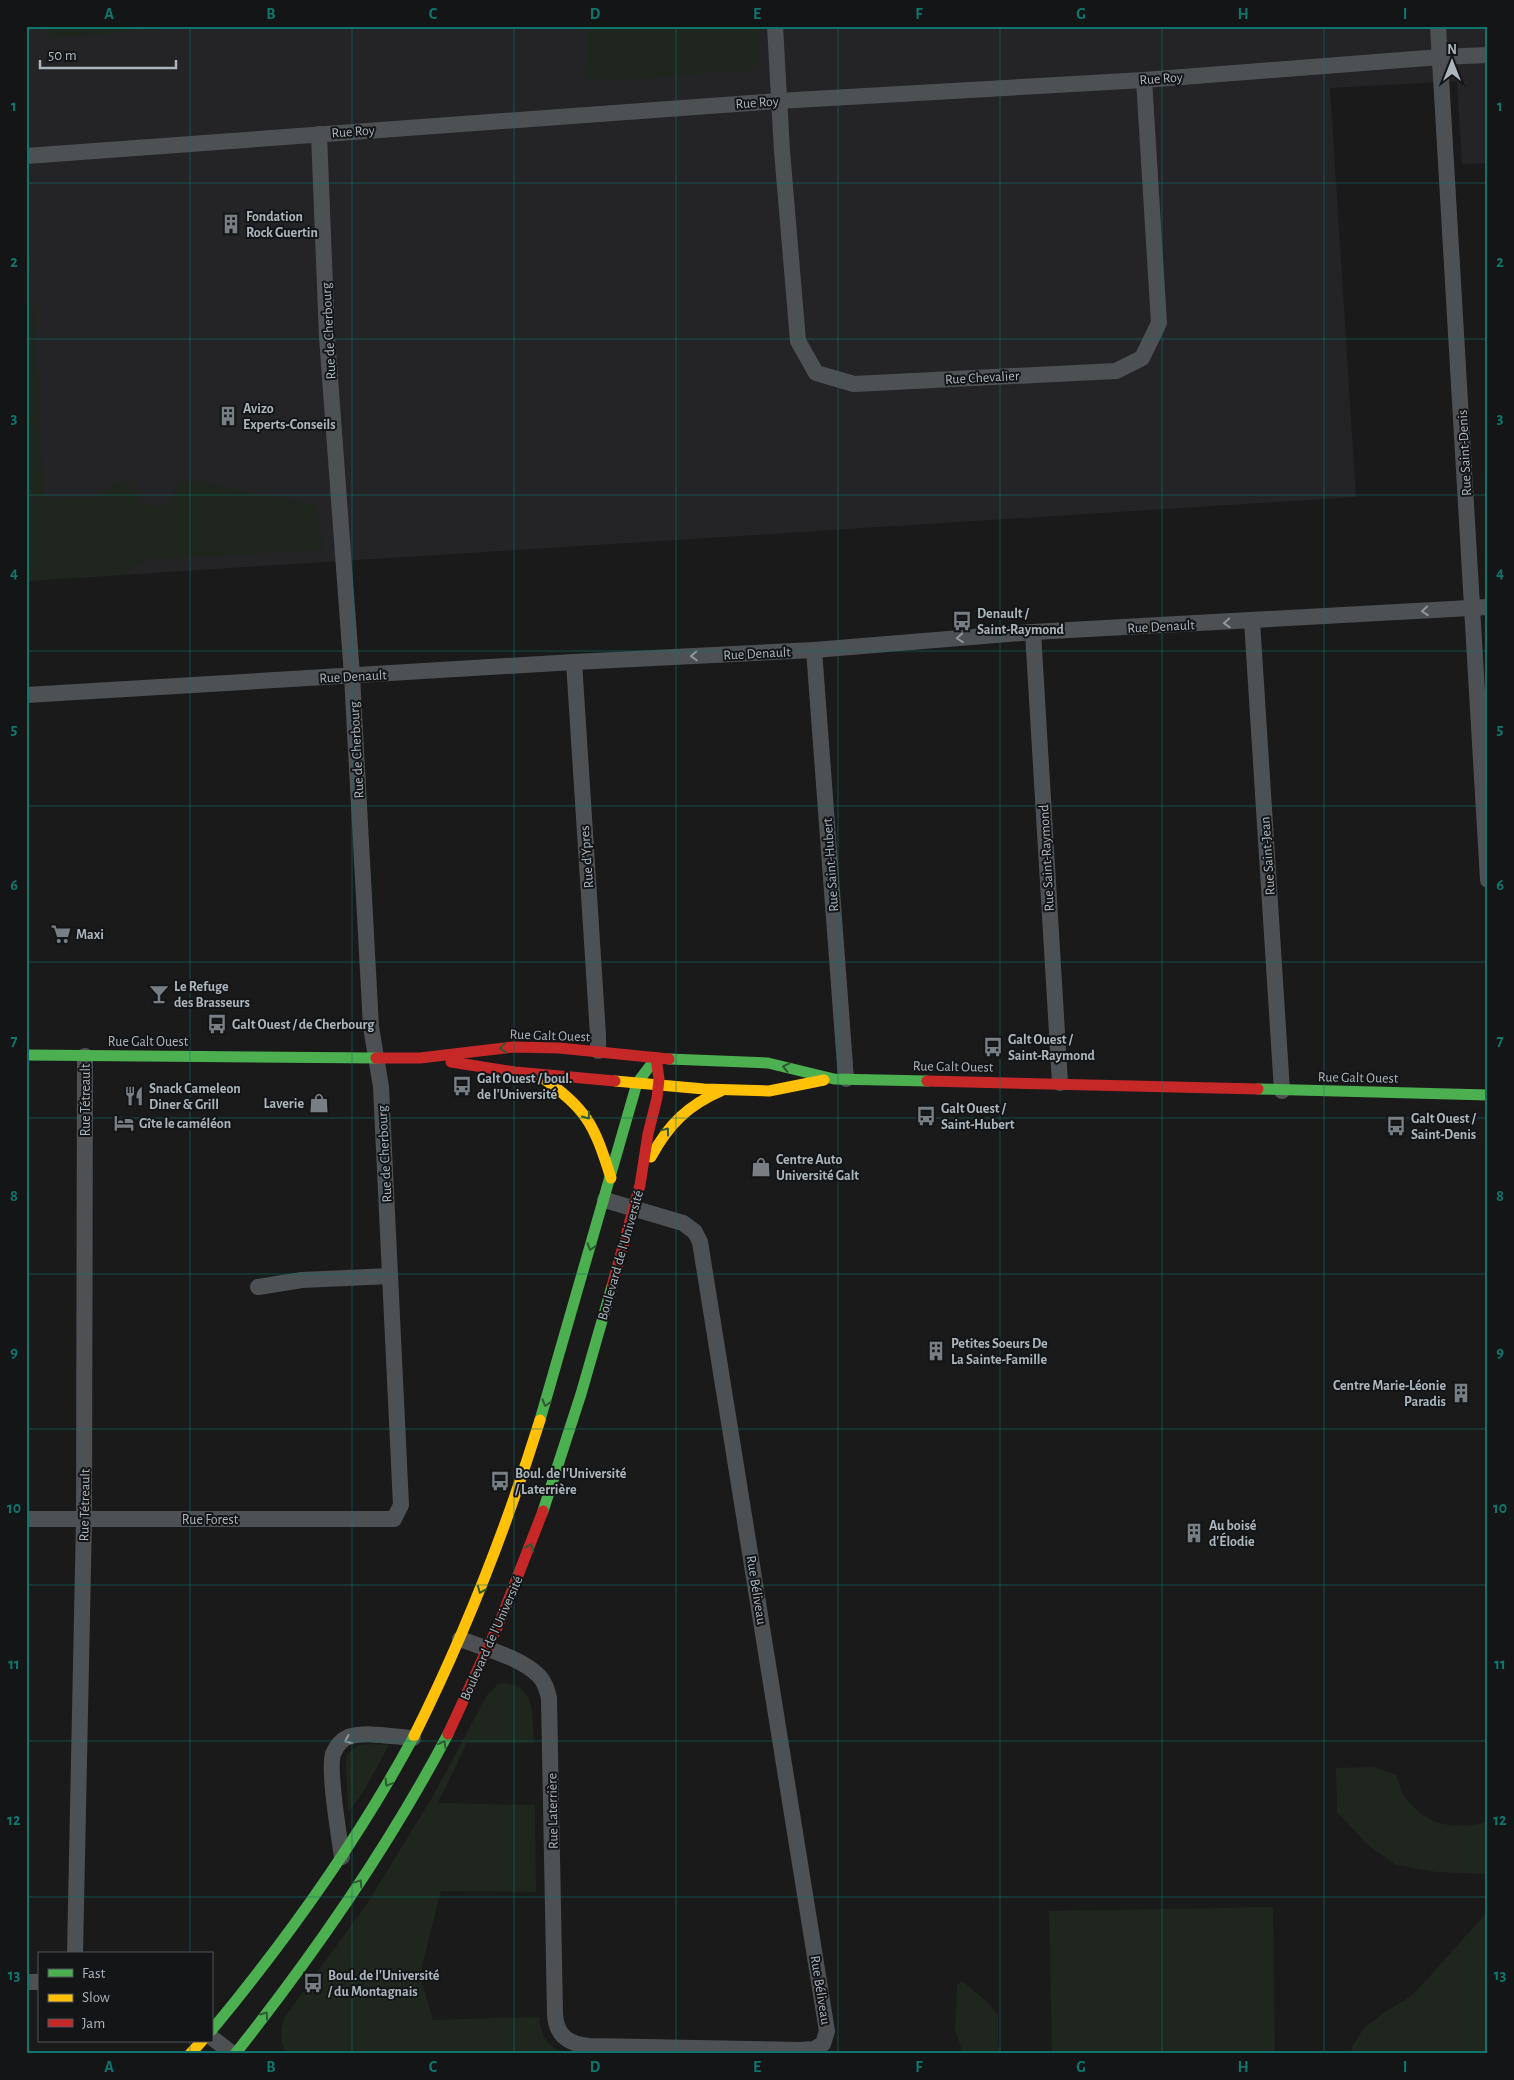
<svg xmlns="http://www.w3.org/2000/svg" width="1514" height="2080" font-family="'Alegreya Sans',sans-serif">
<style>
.built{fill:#242427}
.green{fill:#1f261e}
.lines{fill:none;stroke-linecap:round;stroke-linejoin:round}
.street{stroke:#4e5154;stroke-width:16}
.fast{stroke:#4caf50;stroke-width:11}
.slow{stroke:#ffc107;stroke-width:11}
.jam{stroke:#c62828;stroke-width:11}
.oneway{stroke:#8f979d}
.oneway2{stroke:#2d5a31}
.grid{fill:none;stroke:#0f766e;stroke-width:1;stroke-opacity:0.55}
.labels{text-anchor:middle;stroke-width:4;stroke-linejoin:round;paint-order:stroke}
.street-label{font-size:14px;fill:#abb5bc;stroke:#141517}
.poi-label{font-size:14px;font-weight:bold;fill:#abb5bc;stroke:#141517;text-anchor:start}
.neatline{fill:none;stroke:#0f766e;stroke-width:2}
.grid-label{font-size:16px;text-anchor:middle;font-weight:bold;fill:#0f766e}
</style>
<rect width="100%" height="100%" fill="#1a1a1b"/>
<!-- built -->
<polygon class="built" points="26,26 1488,26 1488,163 1462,164 1457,81 1330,88 1356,497 26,581"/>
<!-- green -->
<g class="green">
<polygon points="46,26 198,26 47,38"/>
<polygon points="586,26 758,26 758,65 745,72 717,72 611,81 585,77 589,48"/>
<polygon points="26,301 33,301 44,499 95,498 118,482 131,484 140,500 157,508 170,502 179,482 194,481 316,505 323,550 145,559 123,575 26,581"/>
<path d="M 504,1683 C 537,1686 532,1718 534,1743 L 467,1743 L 438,1803 L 535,1805 L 536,1892 L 441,1891 L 420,1975 L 433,2020 L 539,2017 C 541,2040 552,2053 576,2054 L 287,2054 C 279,2043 281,2030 284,2018 L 368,1902 L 398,1853 L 433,1796 L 487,1695 L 498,1684 Z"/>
<polygon points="368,1744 389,1745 363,1792 348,1813 346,1760 347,1754 359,1745"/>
<path d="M 1375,1767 L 1396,1775 C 1399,1783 1402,1794 1407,1800 C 1430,1828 1456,1829 1488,1822 L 1488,1874 L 1436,1872 L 1396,1865 L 1369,1846 L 1337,1812 L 1336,1768 Z"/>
<polygon points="1273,1907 1275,2054 1052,2054 1049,1911"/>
<polygon points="1488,1911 1488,2054 1350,2054 1353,2045 1364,2028 1385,2012 1414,1994"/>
<polygon points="962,1981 988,2003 998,2015 998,2044 1001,2054 963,2054 955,2029 957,1985"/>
</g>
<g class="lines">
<!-- street -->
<g class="street">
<polyline points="775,26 782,151 798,341 816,373 854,384 1116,371 1142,358 1159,323 1144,80"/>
<polyline points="1438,26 1488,880"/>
<polyline points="26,156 778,101 1144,80 1440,57 1488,55"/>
<polyline points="1252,621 1282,1091"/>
<polyline points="1033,632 1060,1083"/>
<polyline points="814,650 846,1079"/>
<polyline points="574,662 598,1035 598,1051"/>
<polyline points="26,695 574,662 814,650 1033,632 1488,607"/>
<polyline points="258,1287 302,1280 390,1276"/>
<polyline points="26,1519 394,1519 401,1505 381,1087 371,1027 352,676 327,337 319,134"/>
<path d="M 460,1639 C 484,1648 522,1658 539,1676 C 545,1682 547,1690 549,1698 L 555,2014 C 556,2035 568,2044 589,2046 L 800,2050 L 814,2049 L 823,2044 L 827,2031 L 825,2019 L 700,1242 L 695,1232 L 683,1223 L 605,1200"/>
<path d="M 342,1857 C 339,1835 328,1771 333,1754 C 336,1747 341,1740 348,1737 C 367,1731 393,1737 413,1738"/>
<polyline points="75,1954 84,1519 85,1056"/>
<polyline points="26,1982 39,1982"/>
<polyline points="211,2037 233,2054"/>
</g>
<!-- fast -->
<g class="fast">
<polyline points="26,1055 376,1058"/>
<polyline points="669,1059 768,1063 834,1079 927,1081"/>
<polyline points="1258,1089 1488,1095"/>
<polyline points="540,1420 637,1083 656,1058"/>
<polyline points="543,1511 581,1394 612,1286"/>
<path d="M 211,2031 C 288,1938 357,1842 414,1736"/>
<path d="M 235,2054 C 315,1953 388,1848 448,1734"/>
</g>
<!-- slow -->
<g class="slow">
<path d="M 540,1076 C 587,1109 594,1124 611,1178"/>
<polyline points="615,1081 704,1089 769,1091 824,1080"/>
<path d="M 651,1157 C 668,1125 688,1105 721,1091"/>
<path d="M 414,1736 C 465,1634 506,1529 540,1420"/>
<polyline points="190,2054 202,2041"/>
</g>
<!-- jam -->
<g class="jam">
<polyline points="376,1058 420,1058 513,1047 559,1048 669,1059"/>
<polyline points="451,1062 515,1072 615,1081"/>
<polyline points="927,1081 1258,1089"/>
<polyline points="612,1286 640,1185 648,1134 657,1098 659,1079 656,1058"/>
<polyline points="448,1734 501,1619 543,1511"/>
</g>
</g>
<!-- one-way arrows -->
<defs><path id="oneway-chevron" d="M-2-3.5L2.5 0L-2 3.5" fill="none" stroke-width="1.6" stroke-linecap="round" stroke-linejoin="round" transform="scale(1.25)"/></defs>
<g class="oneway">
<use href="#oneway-chevron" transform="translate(1425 611) rotate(176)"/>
<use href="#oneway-chevron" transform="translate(1227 623) rotate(177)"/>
<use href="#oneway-chevron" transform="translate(960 638) rotate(175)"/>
<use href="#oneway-chevron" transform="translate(694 656) rotate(177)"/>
<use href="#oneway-chevron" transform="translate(348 1740) rotate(156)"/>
</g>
<g class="oneway2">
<use href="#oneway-chevron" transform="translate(503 1048) rotate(174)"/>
<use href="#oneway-chevron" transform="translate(786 1067) rotate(-167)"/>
<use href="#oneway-chevron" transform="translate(587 1116) rotate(54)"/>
<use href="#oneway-chevron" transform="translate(666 1131) rotate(-53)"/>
<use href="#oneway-chevron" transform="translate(591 1247) rotate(106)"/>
<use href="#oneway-chevron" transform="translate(546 1403) rotate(107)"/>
<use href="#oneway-chevron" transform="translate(530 1547) rotate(-69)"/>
<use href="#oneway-chevron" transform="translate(481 1590) rotate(112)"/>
<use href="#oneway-chevron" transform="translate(443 1744) rotate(-61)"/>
<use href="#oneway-chevron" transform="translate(388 1783) rotate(121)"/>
<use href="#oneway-chevron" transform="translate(359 1883) rotate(-56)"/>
<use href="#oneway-chevron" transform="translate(265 2015) rotate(-54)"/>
</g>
<!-- grid -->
<path class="grid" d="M 190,26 L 190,1954M 352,26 L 352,2054M 514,26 L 514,2054M 676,26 L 676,2054M 838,26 L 838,2054M 1000,26 L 1000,2054M 1162,26 L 1162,2054M 1324,26 L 1324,2054M 26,183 L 1488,183M 26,339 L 1488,339M 26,495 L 1488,495M 26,651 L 1488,651M 26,806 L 1488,806M 26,962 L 1488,962M 26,1118 L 1488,1118M 26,1274 L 1488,1274M 26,1429 L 1488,1429M 26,1585 L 1488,1585M 26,1741 L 1488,1741M 26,1897 L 1488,1897M 190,2041 L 190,2054"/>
<!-- icons -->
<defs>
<symbol id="building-bare" viewBox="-9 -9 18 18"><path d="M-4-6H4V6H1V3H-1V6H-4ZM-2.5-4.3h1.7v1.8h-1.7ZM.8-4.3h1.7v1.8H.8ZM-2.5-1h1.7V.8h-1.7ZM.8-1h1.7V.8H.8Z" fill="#787f84" stroke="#141517" stroke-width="2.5" paint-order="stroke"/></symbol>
<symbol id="bus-bare" viewBox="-9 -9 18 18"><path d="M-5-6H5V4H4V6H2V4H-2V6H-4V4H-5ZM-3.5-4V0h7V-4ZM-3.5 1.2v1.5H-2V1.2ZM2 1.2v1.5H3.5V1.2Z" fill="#787f84" stroke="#141517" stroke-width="2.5" paint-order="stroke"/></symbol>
<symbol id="supermarket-bare" viewBox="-9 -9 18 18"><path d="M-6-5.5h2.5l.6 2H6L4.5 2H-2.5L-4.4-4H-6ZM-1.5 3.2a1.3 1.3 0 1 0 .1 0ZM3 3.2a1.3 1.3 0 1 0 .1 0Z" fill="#787f84" stroke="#141517" stroke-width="2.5" paint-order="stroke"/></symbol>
<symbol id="bar-bare" viewBox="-9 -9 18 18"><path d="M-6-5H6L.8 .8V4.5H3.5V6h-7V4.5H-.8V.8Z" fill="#787f84" stroke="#141517" stroke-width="2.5" paint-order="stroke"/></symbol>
<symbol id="restaurant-bare" viewBox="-9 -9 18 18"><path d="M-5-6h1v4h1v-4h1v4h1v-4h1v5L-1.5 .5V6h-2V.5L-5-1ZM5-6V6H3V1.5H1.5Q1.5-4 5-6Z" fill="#787f84" stroke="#141517" stroke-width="2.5" paint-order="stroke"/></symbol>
<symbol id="shop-bare" viewBox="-9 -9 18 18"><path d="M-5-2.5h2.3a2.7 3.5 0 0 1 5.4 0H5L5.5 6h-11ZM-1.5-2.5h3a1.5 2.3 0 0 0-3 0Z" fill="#787f84" stroke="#141517" stroke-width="2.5" paint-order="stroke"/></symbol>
<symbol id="hotel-bare" viewBox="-9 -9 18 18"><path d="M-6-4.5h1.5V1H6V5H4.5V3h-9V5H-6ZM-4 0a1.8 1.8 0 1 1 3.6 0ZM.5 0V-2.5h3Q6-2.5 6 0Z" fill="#787f84" stroke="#141517" stroke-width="2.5" paint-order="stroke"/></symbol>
</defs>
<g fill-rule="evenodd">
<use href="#building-bare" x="217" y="210" width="28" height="28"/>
<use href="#building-bare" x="214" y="402" width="28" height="28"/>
<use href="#bus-bare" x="948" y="607" width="28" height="28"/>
<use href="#supermarket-bare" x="47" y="920" width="28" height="28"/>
<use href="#bar-bare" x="145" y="980" width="28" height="28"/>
<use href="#bus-bare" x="203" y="1010" width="28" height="28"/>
<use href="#bus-bare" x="979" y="1033" width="28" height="28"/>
<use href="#bus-bare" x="448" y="1072" width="28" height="28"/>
<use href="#restaurant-bare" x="120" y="1082" width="28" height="28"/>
<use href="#shop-bare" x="305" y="1089" width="28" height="28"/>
<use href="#bus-bare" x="912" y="1102" width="28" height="28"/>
<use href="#hotel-bare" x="110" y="1109" width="28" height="28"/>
<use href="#bus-bare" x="1382" y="1112" width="28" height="28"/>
<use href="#shop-bare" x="747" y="1153" width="28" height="28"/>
<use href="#building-bare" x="922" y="1337" width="28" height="28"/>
<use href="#building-bare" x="1447" y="1379" width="28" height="28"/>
<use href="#bus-bare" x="486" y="1467" width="28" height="28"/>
<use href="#building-bare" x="1180" y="1519" width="28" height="28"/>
<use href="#bus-bare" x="299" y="1969" width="28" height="28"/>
</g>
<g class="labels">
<!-- street labels -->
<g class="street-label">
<text transform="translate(1161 78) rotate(-4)" y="5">Rue Roy</text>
<text transform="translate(757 102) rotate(-4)" y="5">Rue Roy</text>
<text transform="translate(353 131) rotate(-4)" y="5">Rue Roy</text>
<text transform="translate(328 331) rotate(-93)" y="5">Rue de Cherbourg</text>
<text transform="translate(982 377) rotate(-3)" y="5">Rue Chevalier</text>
<text transform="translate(1464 453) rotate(-93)" y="5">Rue Saint-Denis</text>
<text transform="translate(1161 626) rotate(-3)" y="5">Rue Denault</text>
<text transform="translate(757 653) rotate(-3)" y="5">Rue Denault</text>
<text transform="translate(353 676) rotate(-3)" y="5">Rue Denault</text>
<text transform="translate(356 750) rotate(-93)" y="5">Rue de Cherbourg</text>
<text transform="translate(1267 856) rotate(-94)" y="5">Rue Saint-Jean</text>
<text transform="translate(586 857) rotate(-94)" y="5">Rue d'Ypres</text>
<text transform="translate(1046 858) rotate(-93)" y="5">Rue Saint-Raymond</text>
<text transform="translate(830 865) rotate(-94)" y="5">Rue Saint-Hubert</text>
<text transform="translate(550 1035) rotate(2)" y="5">Rue Galt Ouest</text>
<text x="148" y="1046">Rue Galt Ouest</text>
<text transform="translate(953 1066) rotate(1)" y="5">Rue Galt Ouest</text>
<text transform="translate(1358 1077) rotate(1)" y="5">Rue Galt Ouest</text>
<text transform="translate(85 1100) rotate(-90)" y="5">Rue Tétreault</text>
<text transform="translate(384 1154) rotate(-93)" y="5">Rue de Cherbourg</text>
<text transform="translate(620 1255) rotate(-74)" y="5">Boulevard de l'Université</text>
<text transform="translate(84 1505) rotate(-89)" y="5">Rue Tétreault</text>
<text x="210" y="1524">Rue Forest</text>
<text transform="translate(757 1590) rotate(81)" y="5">Rue Béliveau</text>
<text transform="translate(491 1638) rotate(-66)" y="5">Boulevard de l'Université</text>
<text transform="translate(552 1811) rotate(-91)" y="5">Rue Laterrière</text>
<text transform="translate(821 1990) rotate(81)" y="5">Rue Béliveau</text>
</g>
<!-- poi labels -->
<g class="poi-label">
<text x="246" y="221">Fondation<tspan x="246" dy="16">Rock Guertin</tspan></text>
<text x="243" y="413">Avizo<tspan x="243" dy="16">Experts-Conseils</tspan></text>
<text x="977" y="618">Denault /<tspan x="977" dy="16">Saint-Raymond</tspan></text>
<text x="76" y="939">Maxi</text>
<text x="174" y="991">Le Refuge<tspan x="174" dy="16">des Brasseurs</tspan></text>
<text x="232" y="1029">Galt Ouest / de Cherbourg</text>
<text x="1008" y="1044">Galt Ouest /<tspan x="1008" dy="16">Saint-Raymond</tspan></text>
<text x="477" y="1083">Galt Ouest / boul.<tspan x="477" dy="16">de l'Université</tspan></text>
<text x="149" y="1093">Snack Cameleon<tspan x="149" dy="16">Diner &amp; Grill</tspan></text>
<text x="304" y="1108" text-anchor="end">Laverie</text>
<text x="941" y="1113">Galt Ouest /<tspan x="941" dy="16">Saint-Hubert</tspan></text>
<text x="1411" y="1123">Galt Ouest /<tspan x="1411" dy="16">Saint-Denis</tspan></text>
<text x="139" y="1128">Gîte le caméléon</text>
<text x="776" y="1164">Centre Auto<tspan x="776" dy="16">Université Galt</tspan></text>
<text x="951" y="1348">Petites Soeurs De<tspan x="951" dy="16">La Sainte-Famille</tspan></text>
<text x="1446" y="1390" text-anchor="end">Centre Marie-Léonie<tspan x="1446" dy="16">Paradis</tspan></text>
<text x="515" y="1478">Boul. de l'Université<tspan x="515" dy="16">/ Laterrière</tspan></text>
<text x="1209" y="1530">Au boisé<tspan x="1209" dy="16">d'Élodie</tspan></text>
<text x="328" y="1980">Boul. de l'Université<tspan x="328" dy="16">/ du Montagnais</tspan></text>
</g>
</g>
<!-- border -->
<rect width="1514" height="2080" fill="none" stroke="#141517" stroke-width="55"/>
<!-- legend -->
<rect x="38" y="1952" width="175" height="90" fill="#141517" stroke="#505559"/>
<rect x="48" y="1969" width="25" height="8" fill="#4caf50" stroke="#505559"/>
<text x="82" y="1978" font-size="15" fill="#abb5bc">Fast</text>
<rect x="48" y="1994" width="25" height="8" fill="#ffc107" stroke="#505559"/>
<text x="82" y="2002" font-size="15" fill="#abb5bc">Slow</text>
<rect x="48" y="2019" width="25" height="8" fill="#c62828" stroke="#505559"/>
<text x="82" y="2028" font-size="15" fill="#abb5bc">Jam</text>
<!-- north arrow -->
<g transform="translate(1452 62)" stroke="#141517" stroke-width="4" paint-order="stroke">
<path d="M0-4L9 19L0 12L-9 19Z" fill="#abb5bc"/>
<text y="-8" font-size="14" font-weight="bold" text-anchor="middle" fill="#abb5bc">N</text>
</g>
<!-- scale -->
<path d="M40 60v8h136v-8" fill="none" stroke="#abb5bc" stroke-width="2.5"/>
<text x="48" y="60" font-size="15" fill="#abb5bc" stroke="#141517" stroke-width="4" paint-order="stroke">50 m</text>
<rect x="28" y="28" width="1458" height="2024" class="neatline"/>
<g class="grid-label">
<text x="109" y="19">A</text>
<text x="271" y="19">B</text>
<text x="433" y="19">C</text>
<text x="595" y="19">D</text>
<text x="757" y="19">E</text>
<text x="919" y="19">F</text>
<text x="1081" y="19">G</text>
<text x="1243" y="19">H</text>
<text x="1405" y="19">I</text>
<text x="14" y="111">1</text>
<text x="1500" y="111">1</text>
<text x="14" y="267">2</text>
<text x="1500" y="267">2</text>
<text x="14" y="423">3</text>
<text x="1500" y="423">3</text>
<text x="14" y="578">4</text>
<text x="1500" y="578">4</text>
<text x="14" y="734">5</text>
<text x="1500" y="734">5</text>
<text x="14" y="890">6</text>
<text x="1500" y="890">6</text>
<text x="14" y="1046">7</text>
<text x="1500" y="1046">7</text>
<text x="14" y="1201">8</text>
<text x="1500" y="1201">8</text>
<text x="14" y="1357">9</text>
<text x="1500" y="1357">9</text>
<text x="14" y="1513">10</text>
<text x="1500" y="1513">10</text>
<text x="14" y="1669">11</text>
<text x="1500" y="1669">11</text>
<text x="14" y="1825">12</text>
<text x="1500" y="1825">12</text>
<text x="14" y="1980">13</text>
<text x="1500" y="1980">13</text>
<text x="109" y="2072">A</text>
<text x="271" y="2072">B</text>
<text x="433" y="2072">C</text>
<text x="595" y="2072">D</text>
<text x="757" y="2072">E</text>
<text x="919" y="2072">F</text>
<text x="1081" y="2072">G</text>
<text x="1243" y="2072">H</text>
<text x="1405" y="2072">I</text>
</g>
</svg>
